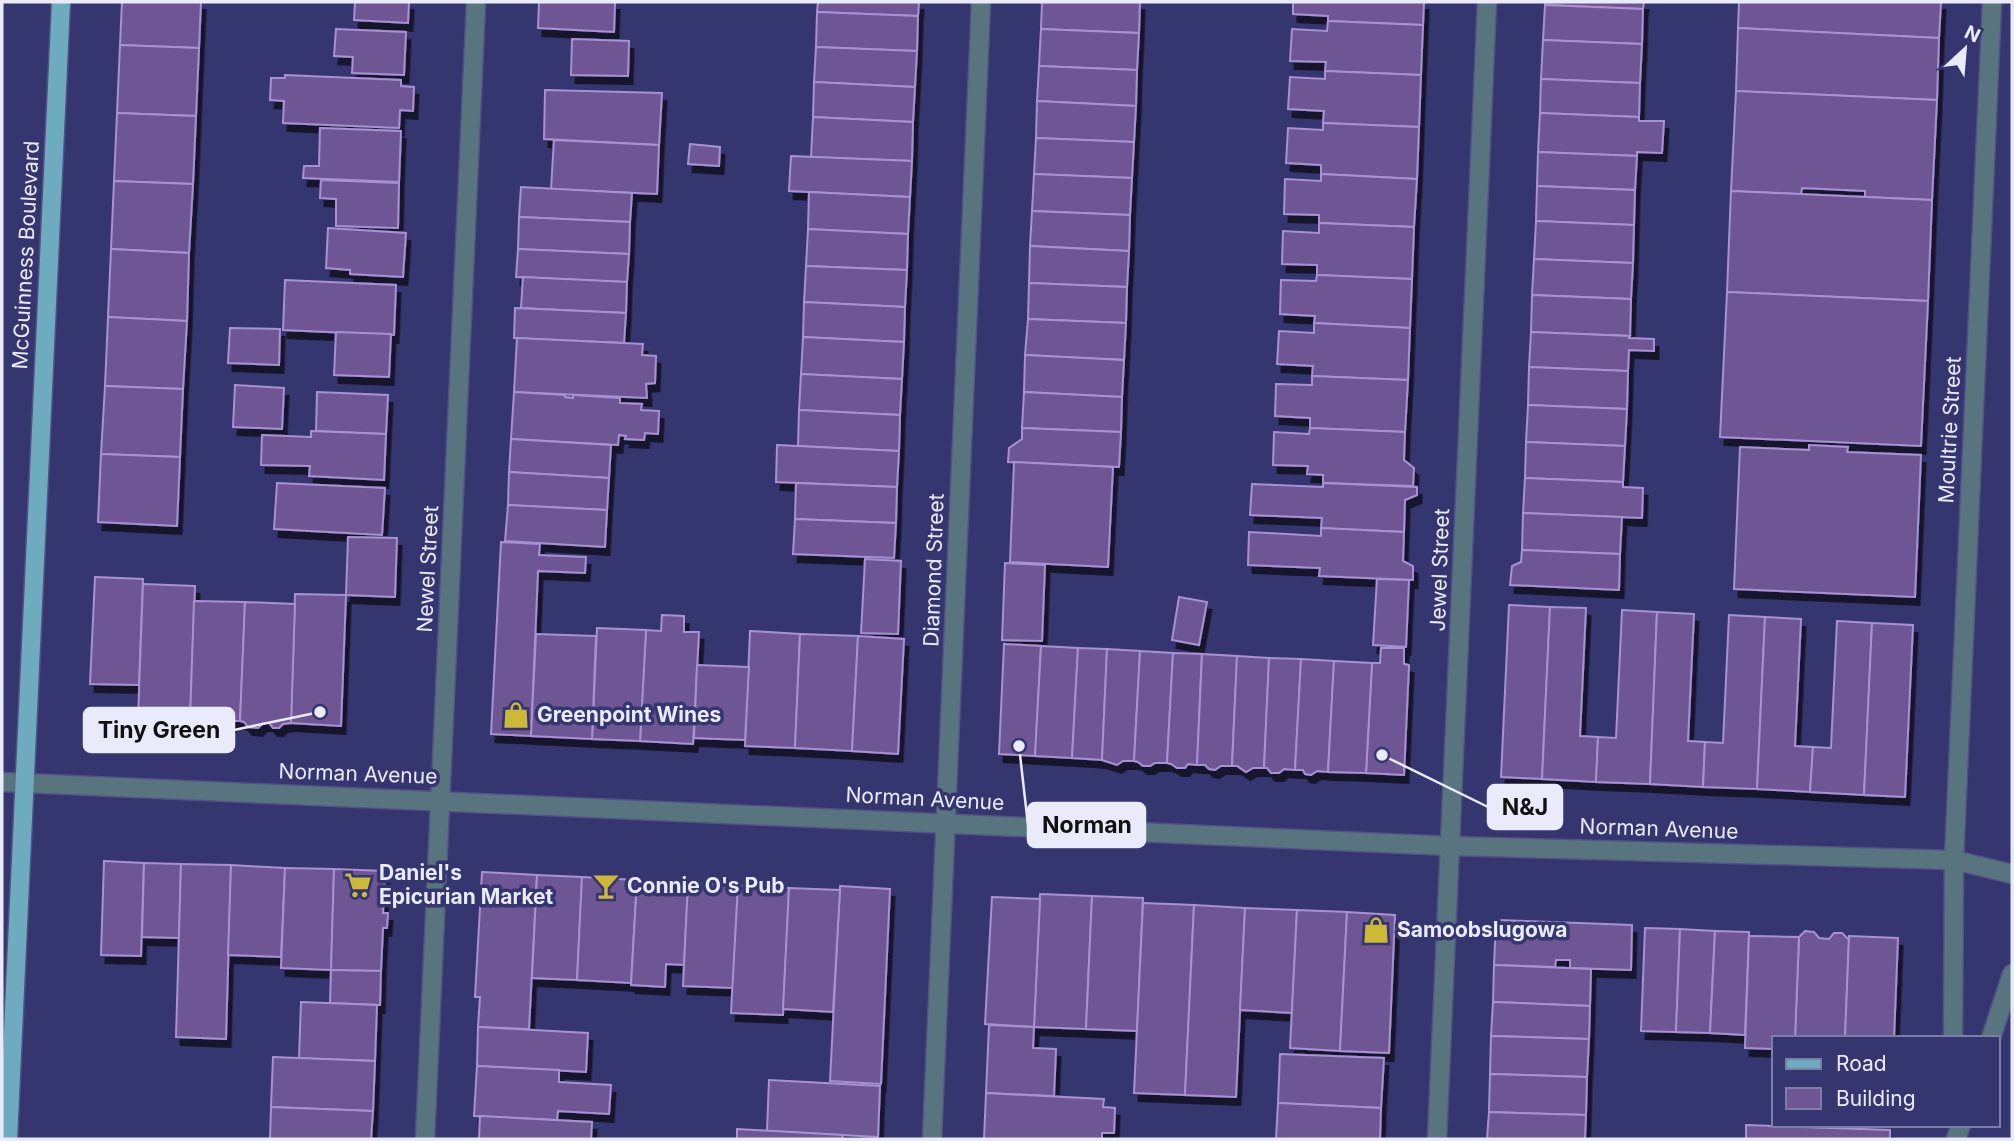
<svg xmlns="http://www.w3.org/2000/svg" width="2014" height="1141" font-family="Inter,sans-serif">
<style>
.building{fill:#6d5693;stroke:#a891d3;stroke-width:2;filter:url(#shadow)}
.lines{fill:none;stroke-linecap:round;stroke-linejoin:round}
.street-casing{stroke:#525285;stroke-width:21}
.primary-casing{stroke:#525285;stroke-width:21}
.street{stroke:#58757f;stroke-width:18}
.primary{stroke:#6eabbf;stroke-width:18}
.labels{text-anchor:middle;stroke-width:7;stroke-linejoin:round;paint-order:stroke}
.street-label{font-size:21px;fill:#e9ebfa;stroke:#35356f}
.poi-label{font-size:21px;font-weight:bold;fill:#e9ebfa;stroke:#35356f;text-anchor:start}
.leader{fill:none;stroke:#e9ebfa;stroke-width:2.5}
.callout-dot{fill:#e9ebfa;stroke:#35356f;stroke-width:2.5}
.callout{fill:#e9ebfa;stroke:#e9ebfa;stroke-width:2.5}
.callout-label{font-size:23px;text-anchor:middle;font-weight:bold;fill:#111}
</style>
<defs>
<filter id="shadow"><feDropShadow dx="4.5" dy="8" stdDeviation="0" flood-color="#0009"/></filter>
</defs>
<rect width="100%" height="100%" fill="#35356f"/>
<!-- building -->
<g class="building">
<polygon points="122,2 201,2 199,48 120,45"/>
<polygon points="355,2 409,2 408,23 354,20"/>
<polygon points="539,2 615,2 614,32 538,28"/>
<polygon points="818,2 919,2 918,16 817,12"/>
<polygon points="1042,2 1140,2 1139,33 1041,29"/>
<polygon points="1293,2 1424,2 1423,25 1328,21 1328,16 1293,14"/>
<polygon points="1545,2 1644,2 1643,9 1545,5"/>
<polygon points="1739,2 1941,2 1939,38 1738,28"/>
<polygon points="1545,5 1643,9 1642,44 1543,40"/>
<polygon points="817,12 918,16 917,51 816,47"/>
<polygon points="1328,21 1423,25 1421,75 1325,71 1326,62 1290,61 1292,29 1327,31"/>
<polygon points="1738,28 1939,38 1937,100 1736,91"/>
<polygon points="336,29 406,32 404,75 352,73 353,57 334,56"/>
<polygon points="1041,29 1139,33 1137,70 1039,66"/>
<polygon points="572,39 629,41 628,76 571,75"/>
<polygon points="1543,40 1642,44 1640,83 1541,79"/>
<polygon points="120,45 199,48 196,116 117,113"/>
<polygon points="816,47 917,51 915,87 814,82"/>
<polygon points="1039,66 1137,70 1136,106 1037,101"/>
<polygon points="1325,71 1421,75 1419,127 1323,123 1324,111 1288,109 1290,77 1325,79"/>
<polygon points="285,75 401,80 401,86 414,87 413,111 400,110 399,128 283,123 284,101 270,100 271,78 285,78"/>
<polygon points="1541,79 1640,83 1639,117 1540,113"/>
<polygon points="814,82 915,87 913,122 813,117"/>
<polygon points="545,90 662,93 659,145 544,139"/>
<polygon points="1736,91 1937,100 1932,200 1865,197 1865,191 1802,188 1801,194 1731,191"/>
<polygon points="1037,101 1136,106 1134,142 1036,138"/>
<polygon points="117,113 196,116 193,184 114,181"/>
<polygon points="1540,113 1639,117 1639,121 1664,121 1662,153 1637,152 1637,156 1538,152"/>
<polygon points="813,117 913,122 912,161 811,157"/>
<polygon points="1323,123 1419,127 1417,179 1321,174 1321,165 1286,163 1288,128 1323,130"/>
<polygon points="320,128 401,131 399,182 303,178 304,166 319,166"/>
<polygon points="1036,138 1134,142 1132,178 1034,174"/>
<polygon points="554,140 659,145 657,194 551,189"/>
<polygon points="690,144 720,147 719,166 688,164"/>
<polygon points="1538,152 1637,156 1635,190 1537,186"/>
<polygon points="791,156 912,161 910,197 789,191"/>
<polygon points="1034,174 1132,178 1130,215 1032,211"/>
<polygon points="1321,174 1417,179 1414,227 1319,223 1319,215 1284,214 1285,179 1321,181"/>
<polygon points="321,180 399,183 398,228 336,226 336,199 320,198"/>
<polygon points="114,181 193,184 189,253 111,249"/>
<polygon points="1537,186 1635,190 1634,225 1536,221"/>
<polygon points="521,187 632,193 630,222 519,217"/>
<polygon points="1731,191 1932,200 1928,301 1727,292"/>
<polygon points="809,192 910,197 908,234 808,229"/>
<polygon points="1032,211 1130,215 1129,251 1030,246"/>
<polygon points="519,217 630,222 629,254 518,249"/>
<polygon points="1536,221 1634,225 1633,263 1534,259"/>
<polygon points="1319,223 1414,227 1412,279 1317,275 1317,265 1282,264 1283,231 1319,233"/>
<polygon points="328,228 406,233 403,277 350,274 350,270 326,268"/>
<polygon points="808,229 908,234 907,270 806,266"/>
<polygon points="1030,246 1129,251 1127,287 1029,283"/>
<polygon points="111,249 189,253 187,321 108,317"/>
<polygon points="518,249 629,254 627,282 516,277"/>
<polygon points="1534,259 1633,263 1631,299 1532,295"/>
<polygon points="806,266 907,270 905,307 804,302"/>
<polygon points="1317,275 1412,279 1410,328 1314,323 1315,316 1280,314 1281,280 1316,281"/>
<polygon points="523,277 627,282 626,313 521,308"/>
<polygon points="285,280 396,285 394,335 283,330"/>
<polygon points="1029,283 1127,287 1126,323 1028,319"/>
<polygon points="1727,292 1928,301 1921,446 1720,437"/>
<polygon points="1532,295 1631,299 1630,336 1531,332"/>
<polygon points="804,302 905,307 904,342 803,337"/>
<polygon points="515,308 626,313 624,343 514,338"/>
<polygon points="108,317 187,321 183,389 105,386"/>
<polygon points="1028,319 1126,323 1124,360 1025,355"/>
<polygon points="1314,323 1410,328 1408,380 1312,376 1313,366 1277,364 1279,331 1314,333"/>
<polygon points="230,328 280,329 279,365 228,363"/>
<polygon points="336,332 391,334 389,377 334,375"/>
<polygon points="1531,332 1630,336 1629,338 1654,339 1654,351 1629,350 1628,371 1529,367"/>
<polygon points="803,337 904,342 902,379 801,374"/>
<polygon points="517,338 643,344 642,355 656,356 655,383 646,384 647,398 514,392"/>
<polygon points="1025,355 1124,360 1122,397 1024,392"/>
<polygon points="1529,367 1628,371 1627,409 1528,405"/>
<polygon points="801,374 902,379 900,415 799,410"/>
<polygon points="1312,376 1408,380 1405,432 1310,428 1310,418 1275,416 1276,384 1312,385"/>
<polygon points="235,385 284,388 282,429 233,427"/>
<polygon points="105,386 183,389 180,457 101,454"/>
<polygon points="317,392 388,395 386,434 316,431"/>
<polygon points="514,392 565,395 565,397 573,398 573,395 620,398 620,403 642,404 641,410 659,411 658,434 645,433 644,440 625,439 626,436 619,435 618,445 511,439"/>
<polygon points="1024,392 1122,397 1121,432 1022,428"/>
<polygon points="1528,405 1627,409 1625,446 1526,442"/>
<polygon points="799,410 900,415 899,451 798,446"/>
<polygon points="1022,428 1121,432 1119,467 1008,462 1009,448 1022,439"/>
<polygon points="1310,428 1405,432 1404,460 1414,468 1413,486 1323,483 1323,475 1307,474 1308,466 1273,465 1274,432 1309,434"/>
<polygon points="311,431 386,434 384,480 309,476 310,466 261,465 262,435 311,437"/>
<polygon points="511,439 611,445 609,478 509,472"/>
<polygon points="1526,442 1625,446 1623,482 1525,478"/>
<polygon points="777,445 899,451 897,487 776,482"/>
<polygon points="1809,445 1848,447 1847,452 1921,455 1915,597 1734,589 1740,447 1809,450"/>
<polygon points="101,454 180,457 177,526 98,522"/>
<polygon points="1014,462 1113,467 1108,567 1010,562"/>
<polygon points="509,472 609,478 607,510 508,505"/>
<polygon points="1525,478 1623,482 1623,487 1643,488 1642,518 1523,513"/>
<polygon points="277,483 385,488 382,535 274,529"/>
<polygon points="796,483 897,487 896,523 795,519"/>
<polygon points="1323,483 1417,487 1417,495 1405,500 1404,532 1321,528 1322,518 1250,515 1252,484 1323,487"/>
<polygon points="508,505 607,510 605,547 505,541"/>
<polygon points="1523,513 1622,517 1620,554 1522,550"/>
<polygon points="795,519 896,523 894,558 793,554"/>
<polygon points="1321,528 1404,532 1403,561 1413,566 1413,580 1319,576 1320,568 1248,565 1249,532 1321,536"/>
<polygon points="348,537 397,538 395,597 346,595"/>
<polygon points="501,542 540,544 539,555 586,557 585,573 538,571 531,736 491,734"/>
<polygon points="1522,550 1620,554 1619,590 1510,585 1512,566 1521,562"/>
<polygon points="865,559 901,561 898,634 861,633"/>
<polygon points="1005,563 1045,565 1042,641 1002,640"/>
<polygon points="95,577 143,579 139,685 90,684"/>
<polygon points="1377,579 1409,580 1406,647 1373,645"/>
<polygon points="143,584 195,586 190,720 138,718"/>
<polygon points="295,594 346,595 341,726 291,723"/>
<polygon points="1179,597 1207,602 1199,645 1172,640"/>
<polygon points="194,601 245,602 240,721 233,721 229,727 223,726 219,721 212,721 207,726 197,725 193,720 190,720"/>
<polygon points="245,602 295,604 291,723 283,724 279,728 273,728 269,723 263,723 258,728 248,727 244,722 240,721"/>
<polygon points="1509,605 1550,607 1542,779 1501,777"/>
<polygon points="1550,607 1586,608 1580,736 1598,737 1596,782 1542,779"/>
<polygon points="1622,610 1657,612 1650,784 1596,782 1598,737 1616,738"/>
<polygon points="1657,612 1694,614 1688,741 1705,742 1703,787 1650,784"/>
<polygon points="662,615 684,616 684,632 699,632 693,744 640,741 646,630 661,631"/>
<polygon points="1729,615 1765,617 1757,789 1703,787 1705,742 1723,743"/>
<polygon points="1765,617 1801,619 1795,746 1813,747 1810,792 1757,789"/>
<polygon points="1837,621 1872,623 1864,795 1810,792 1813,747 1831,748"/>
<polygon points="1872,623 1913,625 1905,797 1864,795"/>
<polygon points="597,628 646,630 640,741 592,739"/>
<polygon points="750,631 800,634 795,748 745,746"/>
<polygon points="536,634 596,636 592,739 531,736"/>
<polygon points="800,634 858,636 852,751 795,748"/>
<polygon points="858,636 904,639 898,754 852,751"/>
<polygon points="1004,644 1041,646 1035,756 999,754"/>
<polygon points="1041,646 1078,648 1072,758 1035,756"/>
<polygon points="1078,648 1107,649 1102,760 1072,758"/>
<polygon points="1381,648 1404,648 1404,664 1409,665 1404,775 1366,773 1372,663 1380,663"/>
<polygon points="1107,649 1140,651 1134,761 1123,761 1117,765 1102,760"/>
<polygon points="1140,651 1173,653 1167,763 1155,763 1150,766 1143,766 1138,762 1134,761"/>
<polygon points="1173,653 1202,654 1197,765 1188,764 1185,768 1177,768 1171,764 1167,763"/>
<polygon points="1202,654 1237,656 1232,766 1221,766 1215,770 1209,769 1205,765 1197,765"/>
<polygon points="1237,656 1269,658 1264,768 1253,768 1246,772 1237,766 1232,766"/>
<polygon points="1269,658 1301,659 1295,770 1284,769 1279,773 1271,773 1267,768 1264,768"/>
<polygon points="1301,659 1334,661 1328,772 1317,771 1311,775 1305,774 1303,770 1295,770"/>
<polygon points="1334,661 1372,663 1366,773 1328,772"/>
<polygon points="697,665 749,667 745,740 694,738"/>
<polygon points="104,861 144,863 141,956 101,955"/>
<polygon points="144,863 181,864 179,938 142,937"/>
<polygon points="181,864 231,865 226,1039 176,1037"/>
<polygon points="231,865 285,868 281,957 228,955"/>
<polygon points="285,868 334,869 331,970 281,968"/>
<polygon points="334,869 385,871 383,913 388,913 387,928 383,928 381,971 331,970"/>
<polygon points="482,872 537,875 529,1029 478,1027 480,997 475,997"/>
<polygon points="537,875 582,877 577,980 532,978"/>
<polygon points="582,877 637,880 631,983 577,980"/>
<polygon points="637,880 688,883 684,965 666,964 665,987 631,985"/>
<polygon points="688,883 738,885 733,988 683,986"/>
<polygon points="738,885 789,888 783,1015 731,1013"/>
<polygon points="840,886 890,889 881,1084 830,1081"/>
<polygon points="789,888 840,890 833,1012 783,1009"/>
<polygon points="1040,894 1092,896 1086,1029 1034,1027"/>
<polygon points="1092,896 1143,898 1137,1031 1086,1029"/>
<polygon points="992,897 1040,899 1034,1027 985,1024"/>
<polygon points="1143,903 1194,905 1185,1095 1134,1093"/>
<polygon points="1194,905 1245,908 1236,1097 1185,1095"/>
<polygon points="1245,908 1297,910 1292,1013 1240,1010"/>
<polygon points="1297,910 1347,912 1340,1051 1290,1048"/>
<polygon points="1347,912 1395,915 1389,1053 1340,1051"/>
<polygon points="1496,920 1632,925 1631,970 1570,968 1570,960 1556,960 1555,967 1494,965"/>
<polygon points="1645,928 1680,929 1676,1032 1641,1031"/>
<polygon points="1680,929 1715,931 1710,1033 1676,1032"/>
<polygon points="1715,931 1749,932 1745,1035 1710,1033"/>
<polygon points="1805,931 1814,932 1819,938 1829,939 1834,933 1842,933 1849,940 1845,1038 1795,1038 1799,937"/>
<polygon points="1749,936 1799,937 1795,1038 1774,1038 1774,1049 1745,1048"/>
<polygon points="1849,936 1898,938 1894,1038 1845,1038"/>
<polygon points="1494,965 1591,969 1590,1006 1493,1002"/>
<polygon points="331,970 381,971 380,1005 330,1003"/>
<polygon points="301,1002 377,1005 375,1061 299,1058"/>
<polygon points="1493,1002 1590,1006 1589,1039 1491,1036"/>
<polygon points="989,1025 1034,1027 1033,1048 1056,1049 1054,1096 986,1093"/>
<polygon points="478,1027 588,1033 586,1072 477,1066"/>
<polygon points="1491,1036 1589,1039 1587,1077 1490,1074"/>
<polygon points="1280,1054 1384,1058 1381,1108 1278,1103"/>
<polygon points="273,1057 375,1061 373,1111 271,1107"/>
<polygon points="477,1066 559,1070 559,1082 611,1085 609,1114 558,1111 557,1120 474,1116"/>
<polygon points="1490,1074 1587,1077 1586,1115 1489,1112"/>
<polygon points="769,1080 880,1086 878,1137 767,1131"/>
<polygon points="986,1093 1104,1099 1103,1107 1115,1108 1114,1133 1102,1133 1102,1139 984,1139"/>
<polygon points="1278,1103 1381,1108 1380,1139 1276,1139"/>
<polygon points="271,1107 373,1111 371,1139 270,1139"/>
<polygon points="1489,1112 1586,1115 1585,1139 1487,1139"/>
<polygon points="480,1116 592,1122 591,1139 479,1139"/>
<polygon points="1746,1125 1890,1130 1890,1139 1746,1139"/>
<polygon points="737,1129 843,1135 842,1139 737,1139"/>
</g>
<g class="lines">
<defs>
<g id="street">
<polyline points="2,782 1451,846 1954,860 2012,874"/>
<polyline points="1953,1038 1954,860 1992,2"/>
<polyline points="1991,1038 2012,974"/>
<polyline points="425,1139 476,2"/>
<polyline points="932,1139 981,2"/>
<polyline points="1437,1139 1487,2"/>
<polyline points="1956,1139 1961,1125"/>
</g>
<polyline id="primary" points="8,1139 61,2"/>
</defs>
<!-- street casing -->
<use href="#street" class="street-casing"/>
<!-- primary casing -->
<use href="#primary" class="primary-casing"/>
<!-- street -->
<use href="#street" class="street"/>
<!-- primary -->
<use href="#primary" class="primary"/>
</g>
<!-- icons -->
<defs>
<symbol id="shop-bare" viewBox="-9 -9 18 18"><path d="M-5-2.5h2.3a2.7 3.5 0 0 1 5.4 0H5L5.5 6h-11ZM-1.5-2.5h3a1.5 2.3 0 0 0-3 0Z" fill="#cdb938" stroke="#35356f" stroke-width="2.5" paint-order="stroke"/></symbol>
<symbol id="supermarket-bare" viewBox="-9 -9 18 18"><path d="M-6-5.5h2.5l.6 2H6L4.5 2H-2.5L-4.4-4H-6ZM-1.5 3.2a1.3 1.3 0 1 0 .1 0ZM3 3.2a1.3 1.3 0 1 0 .1 0Z" fill="#cdb938" stroke="#35356f" stroke-width="2.5" paint-order="stroke"/></symbol>
<symbol id="bar-bare" viewBox="-9 -9 18 18"><path d="M-6-5H6L.8 .8V4.5H3.5V6h-7V4.5H-.8V.8Z" fill="#cdb938" stroke="#35356f" stroke-width="2.5" paint-order="stroke"/></symbol>
</defs>
<g fill-rule="evenodd">
<use href="#shop-bare" x="497" y="696" width="38" height="38"/>
<use href="#supermarket-bare" x="339" y="866" width="38" height="38"/>
<use href="#bar-bare" x="587" y="867" width="38" height="38"/>
<use href="#shop-bare" x="1357" y="911" width="38" height="38"/>
</g>
<g class="labels">
<!-- street labels -->
<g class="street-label">
<text transform="translate(26 255) rotate(-87)" y="7">McGuinness Boulevard</text>
<text transform="translate(1950 430) rotate(-87)" y="7">Moultrie Street</text>
<text transform="translate(428 569) rotate(-87)" y="7">Newel Street</text>
<text transform="translate(934 570) rotate(-88)" y="7">Diamond Street</text>
<text transform="translate(1440 570) rotate(-88)" y="7">Jewel Street</text>
<text transform="translate(358 774) rotate(2)" y="7">Norman Avenue</text>
<text transform="translate(925 799) rotate(3)" y="7">Norman Avenue</text>
<text transform="translate(1659 829) rotate(2)" y="7">Norman Avenue</text>
</g>
<!-- poi labels -->
<g class="poi-label">
<text x="537" y="722">Greenpoint Wines</text>
<text x="379" y="880">Daniel's<tspan x="379" dy="24">Epicurian Market</tspan></text>
<text x="627" y="893">Connie O's Pub</text>
<text x="1397" y="937">Samoobslugowa</text>
</g>
</g>
<!-- callouts -->
<path class="leader" d="M320 712L234 730M1382 755L1488 807M1019 746L1028 825"/>
<g class="callout-dot">
<circle cx="320" cy="712" r="7"/>
<circle cx="1382" cy="755" r="7"/>
<circle cx="1019" cy="746" r="7"/>
</g>
<g class="callout">
<rect x="84" y="708" width="150" height="44" rx="7"/>
<rect x="1488" y="785" width="74" height="44" rx="7"/>
<rect x="1028" y="803" width="117" height="44" rx="7"/>
</g>
<g class="callout-label">
<text x="159" y="738">Tiny Green</text>
<text x="1525" y="815">N&amp;J</text>
<text x="1087" y="833">Norman</text>
</g>
<!-- border -->
<rect width="2014" height="1141" fill="none" stroke="#e9ebfa" stroke-width="7"/>
<!-- legend -->
<rect x="1772" y="1036" width="228" height="91" fill="#35356f" stroke="#7d7ea7" stroke-width="2"/>
<rect x="1786" y="1059" width="35" height="10" fill="#6eabbf" stroke="#7d7ea7" stroke-width="2"/>
<text x="1836" y="1071" font-size="21" fill="#e9ebfa">Road</text>
<rect x="1786" y="1088" width="35" height="21" fill="#6d5693" stroke="#7d7ea7" stroke-width="2"/>
<text x="1836" y="1106" font-size="21" fill="#e9ebfa">Building</text>
<!-- north arrow -->
<g transform="translate(1965 49) rotate(26)" stroke="#35356f" stroke-width="5" paint-order="stroke">
<path d="M0-5L12 26L0 18L-12 26Z" fill="#e9ebfa"/>
<text y="-10" font-size="19" font-weight="bold" text-anchor="middle" fill="#e9ebfa">N</text>
</g>
</svg>
